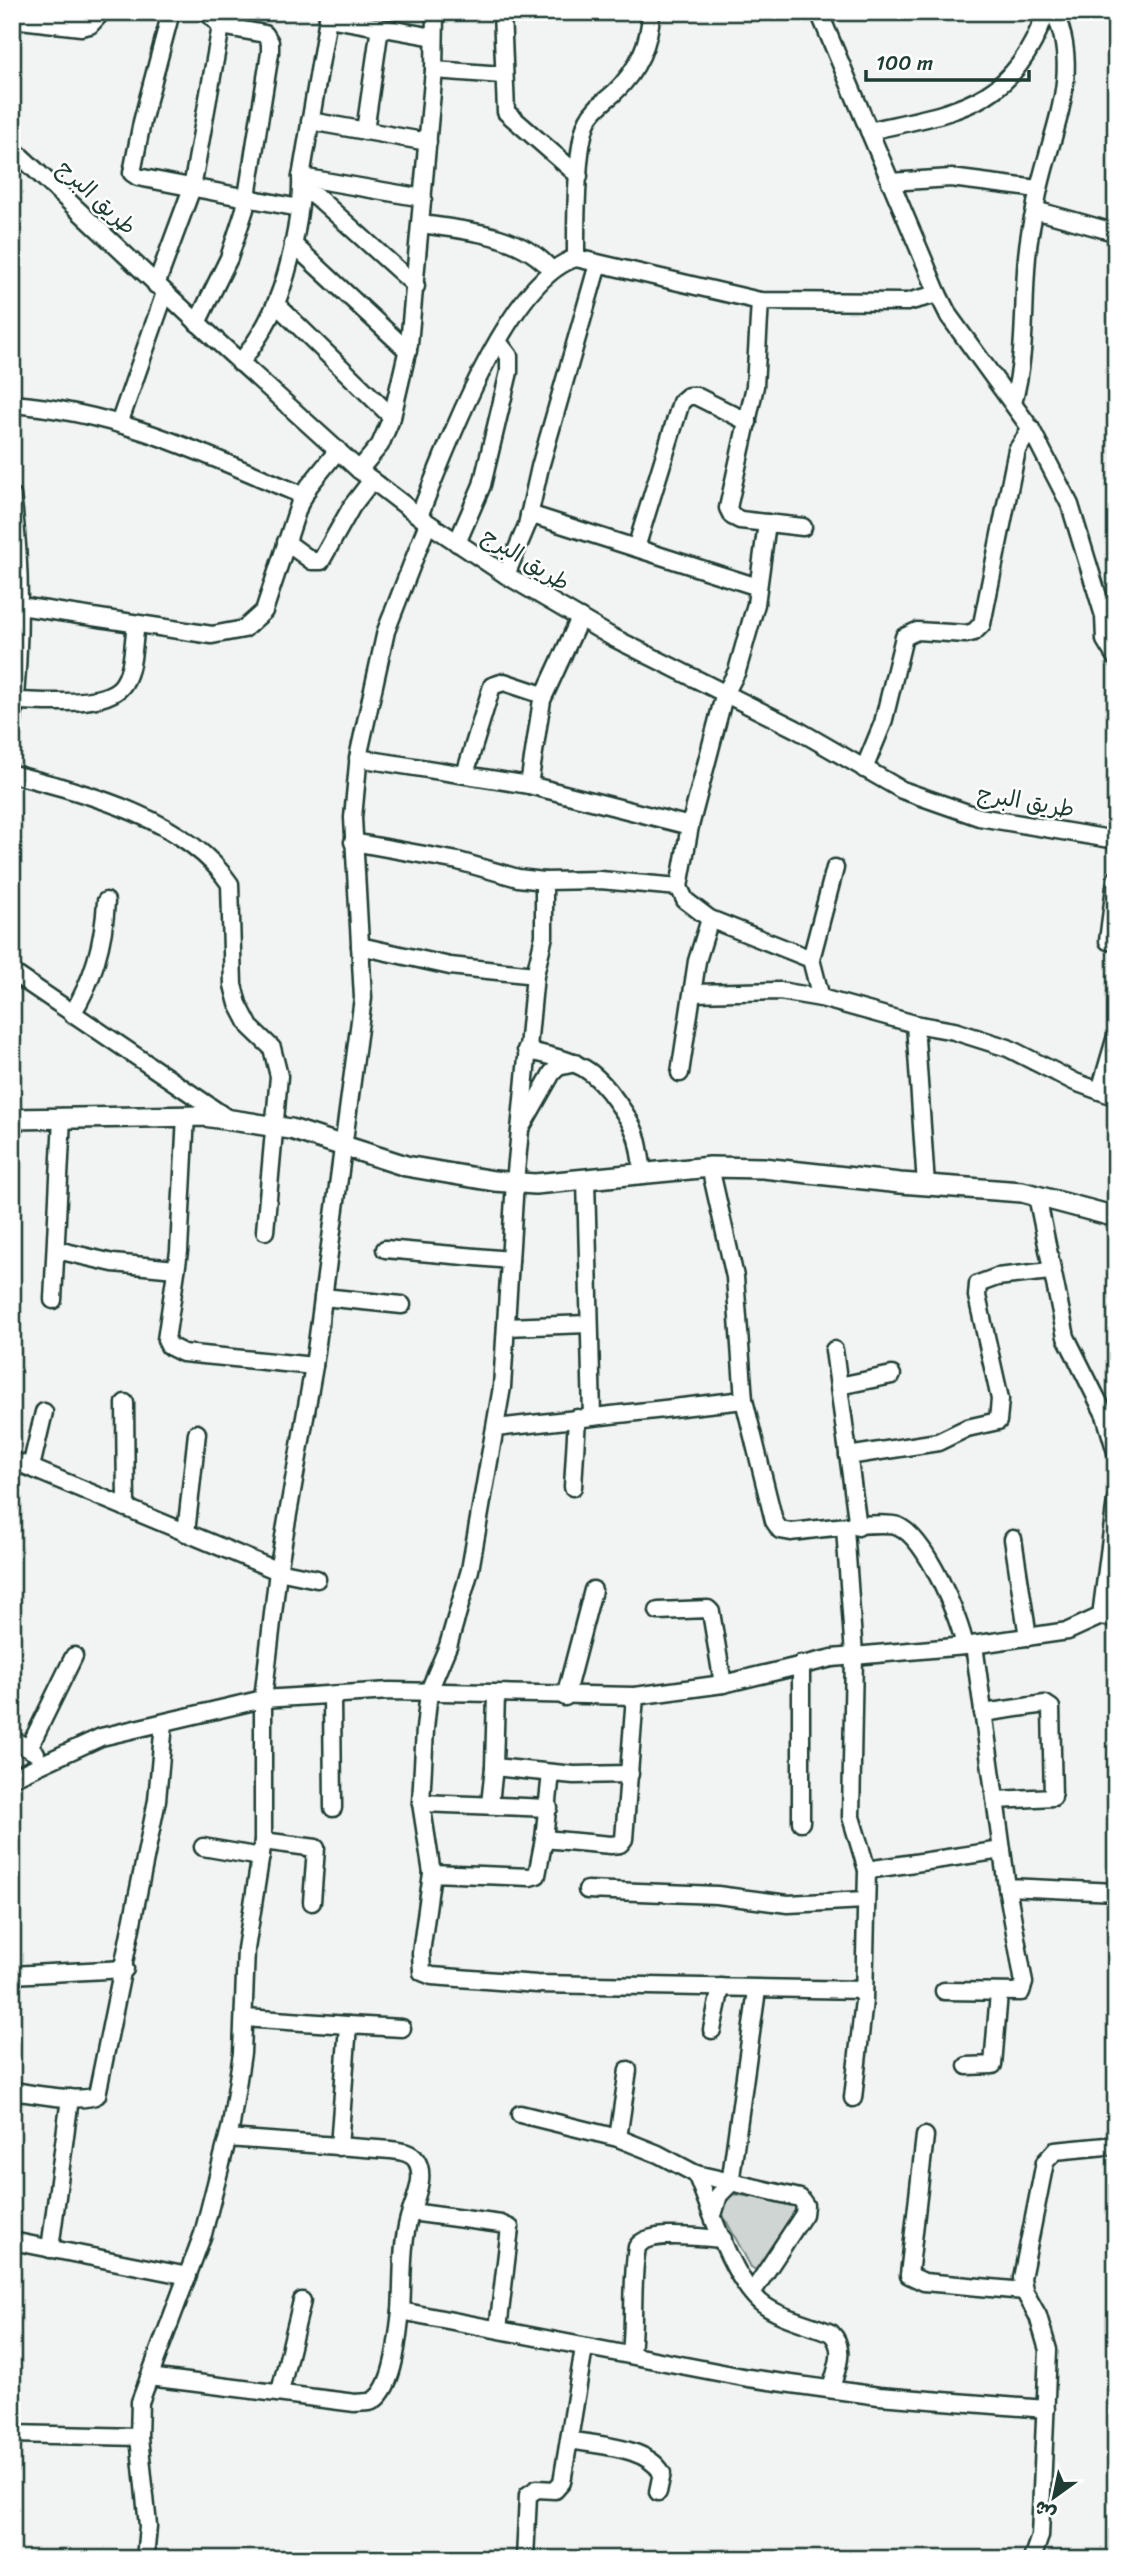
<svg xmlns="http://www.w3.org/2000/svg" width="1128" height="2571" font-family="Sriracha,'Playpen Sans Arabic',sans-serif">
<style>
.green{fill:#ced5d3;stroke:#768984;stroke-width:2}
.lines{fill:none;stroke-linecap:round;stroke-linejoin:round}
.minor-casing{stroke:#1f3d34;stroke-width:21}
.major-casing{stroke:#1f3d34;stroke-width:24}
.minor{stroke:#fff;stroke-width:16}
.major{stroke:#fff;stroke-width:19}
.labels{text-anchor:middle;stroke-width:5;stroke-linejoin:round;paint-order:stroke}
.street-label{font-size:23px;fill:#1f3d34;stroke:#fff}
</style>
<rect width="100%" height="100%" fill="#f2f3f3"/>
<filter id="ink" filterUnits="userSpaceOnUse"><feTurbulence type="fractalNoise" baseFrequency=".0143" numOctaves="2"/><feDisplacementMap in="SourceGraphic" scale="14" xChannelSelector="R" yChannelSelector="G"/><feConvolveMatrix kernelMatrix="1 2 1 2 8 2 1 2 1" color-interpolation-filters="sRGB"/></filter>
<g filter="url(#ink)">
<!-- green -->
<polygon class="green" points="732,2194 793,2203 799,2208 798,2213 758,2271 751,2267 722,2213 727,2195"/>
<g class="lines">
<defs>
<g id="minor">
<polyline points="171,12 142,122 132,173 138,177 299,208"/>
<polyline points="207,12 221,26"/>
<polyline points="502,12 506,112 579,176"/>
<polyline points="819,12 938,294 949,316 1031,429 1070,505 1104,616 1105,640 1116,658"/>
<polyline points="328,18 434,37"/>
<polyline points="12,19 81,27 90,25 102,12"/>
<polyline points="434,70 503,75"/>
<polyline points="310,121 428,142"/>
<polyline points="365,131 380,27"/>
<path d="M 869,131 C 957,111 1012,108 1046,12"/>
<polyline points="12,148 217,341 359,470 428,523 506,575 612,637 796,729 902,790 979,817 1116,840"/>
<polyline points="301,177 423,198"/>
<polyline points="890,182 951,178 1038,189"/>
<polyline points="302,192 316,196 416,286"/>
<path d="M 1035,210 C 1044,144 1086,79 1054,12"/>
<path d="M 421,224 C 464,230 522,234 551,270"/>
<polyline points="293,244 408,351"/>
<path d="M 576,258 C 576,227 575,146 588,120 C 594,108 604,102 614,93 C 637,71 650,44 651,12"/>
<polyline points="156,285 192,188 221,26 265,34 270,42 270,53 245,209 229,258 197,323"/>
<polyline points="760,301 755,386 728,508 732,516 740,520 803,527"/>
<polyline points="277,305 392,417"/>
<path d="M 240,363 C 273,322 287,282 296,231 C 299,213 302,196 301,177 L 329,12"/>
<path d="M 1013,403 C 1031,340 1018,273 1035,210 L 1110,231 L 1116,230"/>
<path d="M 12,404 C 119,412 207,455 304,496"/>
<polyline points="120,421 165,293"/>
<polyline points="359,470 380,445 392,417 409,344 434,70 435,12"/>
<path d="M 12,496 C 23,574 20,653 12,731"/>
<polyline points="529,514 758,587"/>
<path d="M 419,516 C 445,452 508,278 576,258 L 760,301 L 907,302 L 938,294"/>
<polyline points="767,523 756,604 737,671 724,696 690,826 679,887 685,900 710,919 811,959"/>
<polyline points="286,542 312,561 321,561 352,506 372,480"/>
<polyline points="457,543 482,485 509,372 509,356 499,343"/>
<polyline points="636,548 681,402 688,396 696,396 748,422"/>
<polyline points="506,575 527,525 540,467 598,264"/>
<polyline points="20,606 212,635 244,629 264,611 299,505 309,486 338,450"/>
<path d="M 15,701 C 43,701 109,709 124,683 C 134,667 133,642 136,624"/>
<polyline points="358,758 529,785 690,826"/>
<polyline points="864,769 883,723 904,637 917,631 966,634 974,632 982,624 1017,450 1031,429"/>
<path d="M 12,774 C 85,793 186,818 230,884 L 233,985 L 238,1004 L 250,1027 L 272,1048 L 279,1076 L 265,1231"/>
<polyline points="465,774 492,686 504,682 543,695"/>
<polyline points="529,785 542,700 580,618"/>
<polyline points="353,842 458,861 518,878 544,881"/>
<polyline points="1108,941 1116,879"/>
<polyline points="360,946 450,966 535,975"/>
<polyline points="12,972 227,1118"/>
<polyline points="693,993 780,991 821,998 915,1024 954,1031 1008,1048 1075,1082 1116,1097"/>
<polyline points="821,998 811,959 835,868"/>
<path d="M 72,1014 C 94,979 104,942 106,901"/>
<polyline points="915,1024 926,1185"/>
<path d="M 526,1050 C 572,1062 589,1061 617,1102 C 638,1131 638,1138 643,1173"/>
<polyline points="680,1073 697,961 710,919"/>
<polyline points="1100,1091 1116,1036"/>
<polyline points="186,1115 179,1251 166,1340 169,1346 183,1353 314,1366"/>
<polyline points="523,1124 552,1073 558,1067 575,1063"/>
<path d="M 710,1167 L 735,1277 L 744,1400 L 774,1521 L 780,1530 L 791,1532 C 812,1530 883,1520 898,1526 C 927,1539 959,1617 965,1646"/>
<polyline points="586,1179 592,1416"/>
<polyline points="1037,1196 1066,1337 1105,1415 1116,1452"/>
<polyline points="385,1249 510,1260"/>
<polyline points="57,1250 113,1263 176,1269"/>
<polyline points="323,1297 402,1305"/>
<polyline points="53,1300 62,1117"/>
<polyline points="506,1327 588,1324"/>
<polyline points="834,1350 858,1527"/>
<polyline points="839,1386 892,1375"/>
<polyline points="125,1403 126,1508"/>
<polyline points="496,1428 744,1400"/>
<polyline points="848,1456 938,1442 967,1428 998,1421 1000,1399 977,1296 978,1284 997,1277 1050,1271"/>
<polyline points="12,1460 278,1571 317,1579"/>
<polyline points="31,1467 44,1412"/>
<polyline points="573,1487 577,1418"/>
<polyline points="845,1528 854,1655 851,1817 867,1870 864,2000 853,2098"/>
<polyline points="186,1533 197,1433"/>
<polyline points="1013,1539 1028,1637"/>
<polyline points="658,1611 708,1609 711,1612 723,1684"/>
<polyline points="1101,1616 1116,1500"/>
<polyline points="974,1645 1007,1887 1116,1892"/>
<polyline points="496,1694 494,1767 574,1775 630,1774"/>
<polyline points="332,1695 333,1808"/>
<polyline points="635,1696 624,1839 620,1844 611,1845 544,1839 537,1875 530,1877 432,1873 421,1953 422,1972 432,1976 537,1984 864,1990"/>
<polyline points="565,1697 593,1590"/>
<polyline points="983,1713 1045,1704 1051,1708 1053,1797 996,1800"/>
<polyline points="12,1739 36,1753"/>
<polyline points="29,1748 74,1656"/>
<polyline points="12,1778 101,1737 263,1699 390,1691 635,1696 723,1684 832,1658 965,1646 1068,1631 1101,1616 1116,1619"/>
<polyline points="421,1803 549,1808"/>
<polyline points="490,1804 494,1767"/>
<polyline points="801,1822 801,1664"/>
<polyline points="544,1839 551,1773"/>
<polyline points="263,1841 316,1848 312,1902"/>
<polyline points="203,1847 261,1857"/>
<polyline points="867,1870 1002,1850"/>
<polyline points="432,1873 421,1803 425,1729 429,1691 448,1646 470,1570 502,1387 515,1182 535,975 544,936 544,881 600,880 679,887"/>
<polyline points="587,1890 717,1895 788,1904 865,1900"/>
<polyline points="12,1975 125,1969"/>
<polyline points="944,1991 1021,1992 1024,1983 1007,1887"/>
<polyline points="244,2018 348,2025"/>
<polyline points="712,2030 721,1987"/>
<polyline points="967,2066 993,2065 999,1993"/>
<path d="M 12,2091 C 31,2093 83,2104 97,2095 L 157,1800 L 164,1723"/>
<polyline points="520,2114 618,2138 658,2154 696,2174 800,2198 805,2205 804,2214 752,2293"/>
<polyline points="925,2136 909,2275 924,2282 1024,2291"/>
<path d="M 228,2138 L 391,2150 C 400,2151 411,2152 416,2160 C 427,2176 414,2201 409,2218 C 401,2246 403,2281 401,2311"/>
<polyline points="618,2138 628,2070"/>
<polyline points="339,2147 348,2025 402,2028"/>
<path d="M 696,2174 C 712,2212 730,2274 760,2302 C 777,2317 810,2324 831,2333 C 847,2349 836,2369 831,2389"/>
<polyline points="411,2212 501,2224 510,2228 498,2329"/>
<polyline points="713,2215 719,2195 730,2184 757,1990"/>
<polyline points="12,2241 188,2276"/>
<polyline points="50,2249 70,2098"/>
<path d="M 631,2353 C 635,2318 631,2283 637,2247 C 649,2229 701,2238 723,2239"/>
<path d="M 149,2377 L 355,2403 C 360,2402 368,2403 372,2401 C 395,2389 398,2333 401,2311 L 748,2378 L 879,2396 L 1046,2409"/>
<polyline points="280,2392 302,2301"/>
<polyline points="12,2434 139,2437"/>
<path d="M 570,2440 C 598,2446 646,2446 662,2473 L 658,2492"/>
<polyline points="145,2559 148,2526 139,2437 140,2402 203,2234 231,2125 242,2053 246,1949 263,1841 263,1699 278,1571 314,1366 363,998 353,818 359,753 386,631 428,523"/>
<polyline points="525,2559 528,2495 537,2489 555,2490 562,2482 584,2348"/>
<polyline points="1032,2559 1040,2536 1048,2350 1038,2316 1024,2291 1022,2278 1045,2162 1055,2151 1116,2145"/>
</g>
<polyline id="major" points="12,1119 204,1116 291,1129 406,1166 494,1181 535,1184 710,1167 763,1168 900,1183 1022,1192 1116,1217"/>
</defs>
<!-- minor casing -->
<use href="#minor" class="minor-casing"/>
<!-- major casing -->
<use href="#major" class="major-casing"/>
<!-- minor -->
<use href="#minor" class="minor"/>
<!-- major -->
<use href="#major" class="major"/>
</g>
</g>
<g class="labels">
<!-- street labels -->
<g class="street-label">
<text transform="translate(97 197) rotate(43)" y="8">طريق البرج</text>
<text transform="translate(526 559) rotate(32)" y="8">طريق البرج</text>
<text transform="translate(1026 801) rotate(10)" y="8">طريق البرج</text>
</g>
</g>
<!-- margin -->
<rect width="1128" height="2571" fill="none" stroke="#fff" stroke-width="42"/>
<rect x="21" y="21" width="1086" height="2529" fill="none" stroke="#1f3d34" stroke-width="2.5" filter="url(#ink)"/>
<!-- north arrow -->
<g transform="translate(1054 2497) rotate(213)" stroke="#ffffff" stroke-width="5" paint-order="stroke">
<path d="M0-5L12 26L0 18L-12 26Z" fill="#1f3d34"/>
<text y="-10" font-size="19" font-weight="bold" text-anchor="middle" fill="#1f3d34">ش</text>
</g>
<!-- scale -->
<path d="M866 70v10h163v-10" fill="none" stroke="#1f3d34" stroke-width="3.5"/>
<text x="876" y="70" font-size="21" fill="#1f3d34" stroke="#ffffff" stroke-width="5" paint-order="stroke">100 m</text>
</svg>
